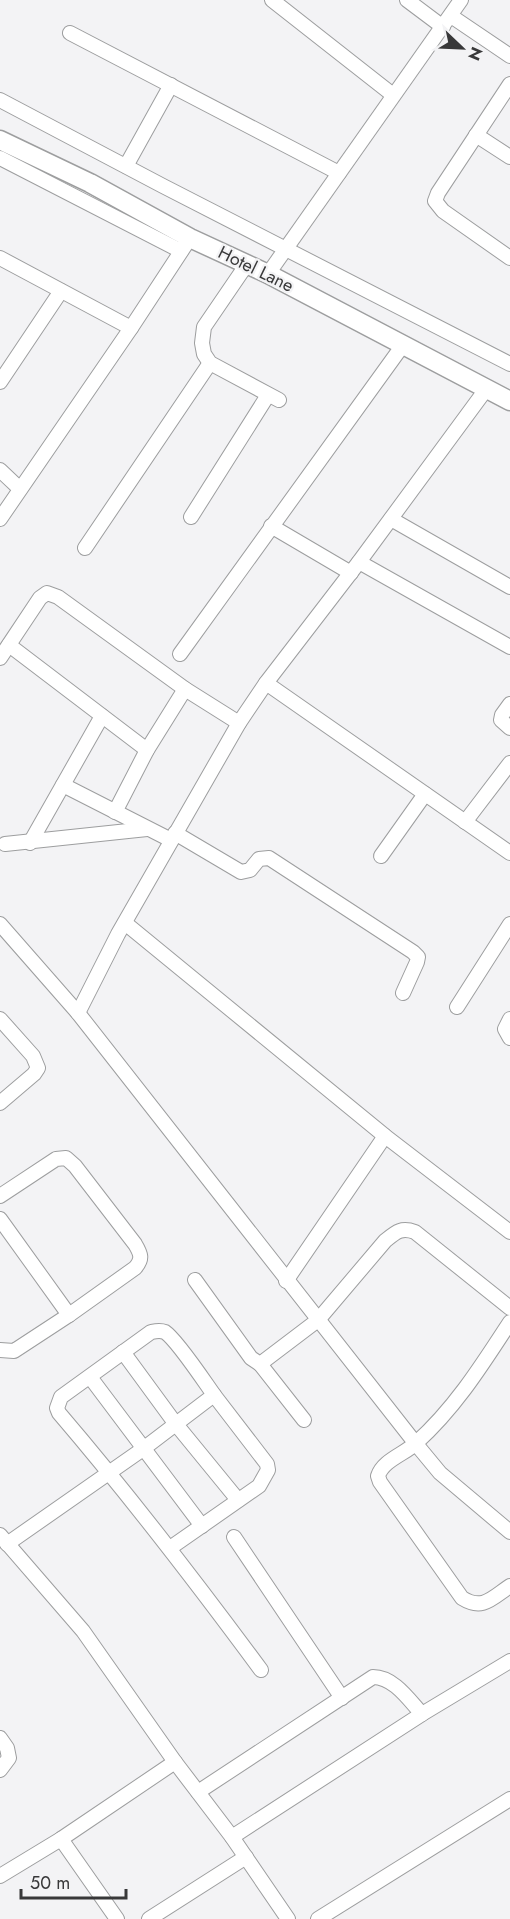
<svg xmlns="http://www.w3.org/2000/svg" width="510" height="1919" font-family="Jost,sans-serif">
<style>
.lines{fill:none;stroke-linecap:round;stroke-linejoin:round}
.minor-casing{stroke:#9d9e9f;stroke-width:16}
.tertiary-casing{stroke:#9d9e9f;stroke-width:21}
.minor{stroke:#fff;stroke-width:14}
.tertiary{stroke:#fff;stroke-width:18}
.labels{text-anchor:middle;stroke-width:4.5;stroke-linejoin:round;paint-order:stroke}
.street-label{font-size:18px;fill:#383839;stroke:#f3f3f5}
</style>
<rect width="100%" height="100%" fill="#f3f3f5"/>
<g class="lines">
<defs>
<g id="minor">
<polyline points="272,0 393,95"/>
<polyline points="407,0 443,27"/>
<polyline points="451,16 510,56"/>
<polyline points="70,33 339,173"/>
<polyline points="510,84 438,193 435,201 443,211 510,258"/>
<polyline points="0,100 163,186 510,364"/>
<polyline points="476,135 510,157"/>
<polyline points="0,158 181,251"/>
<polyline points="126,166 171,85"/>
<polyline points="0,258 131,328"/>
<polyline points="247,264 204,327 202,343 204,354 210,363 279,400"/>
<polyline points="268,274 461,0"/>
<polyline points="0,382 61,291"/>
<polyline points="0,470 20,489"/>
<polyline points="191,517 268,395"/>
<polyline points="0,519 131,328 190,238"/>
<polyline points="391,519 510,587"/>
<polyline points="271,526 351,573"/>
<polyline points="85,548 210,363"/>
<polyline points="359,562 510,647"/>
<polyline points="9,645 147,750"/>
<polyline points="180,654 403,345"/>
<polyline points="0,658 40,598 47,593 58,597 185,689 239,723"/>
<polyline points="266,683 510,853"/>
<polyline points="510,704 502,715 501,720 510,728"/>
<polyline points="63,785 171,840"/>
<polyline points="115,812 147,750 185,689"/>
<polyline points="465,822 510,763"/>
<polyline points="175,833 241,872 250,870 259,859 269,858 413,952 418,957 417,962 403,993"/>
<polyline points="30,843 102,716"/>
<polyline points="5,844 147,829"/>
<polyline points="381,856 425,794"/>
<polyline points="125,923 385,1136 510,1232"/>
<polyline points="0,924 78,1013 416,1444 440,1473 510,1532"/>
<polyline points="457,1007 510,924"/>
<polyline points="78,1013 118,934 239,723 266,683 359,562 487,388"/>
<polyline points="0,1019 33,1056 38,1068 34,1074 0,1103"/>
<polyline points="510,1019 505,1029 510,1038"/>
<path d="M 0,1196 L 56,1159 L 66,1158 L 75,1166 L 135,1244 C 141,1254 143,1259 135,1268 L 69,1315 L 14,1351 L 0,1350"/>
<polyline points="0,1219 69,1315"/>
<path d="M 195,1280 L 251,1358 L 260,1364 L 318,1320 L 385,1241 C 396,1232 401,1227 415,1232 L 510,1308"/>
<polyline points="286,1281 385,1136"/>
<path d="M 510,1322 C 482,1365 455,1408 416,1443 C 405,1454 383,1460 378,1476 L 380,1482 L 462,1598 C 483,1611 492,1598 510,1586"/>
<polyline points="123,1352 175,1423 238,1500"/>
<polyline points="260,1364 304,1420"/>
<polyline points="90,1377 202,1526"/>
<polyline points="0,1535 83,1631 175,1762 232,1837 288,1919"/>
<polyline points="234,1537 342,1698"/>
<path d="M 7,1544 L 143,1449 L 214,1395 C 204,1381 177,1340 165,1332 C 160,1330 156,1331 151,1332 L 61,1397 L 57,1408 L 59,1413 C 130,1496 196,1582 261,1670"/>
<polyline points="170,1548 259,1486 268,1470 267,1464 214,1395"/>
<polyline points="0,1738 7,1748 9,1758 0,1770"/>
<path d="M 198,1792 L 373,1677 C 394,1677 409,1700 422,1714"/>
<polyline points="232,1837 422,1714 510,1661"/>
<polyline points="61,1839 117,1919"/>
<polyline points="0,1876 61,1839 175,1762"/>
<polyline points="149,1919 246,1857"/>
<polyline points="318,1919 510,1799"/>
</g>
<polyline id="tertiary" points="0,140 90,183 190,238 268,274 510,401"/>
</defs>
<!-- minor casing -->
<use href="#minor" class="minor-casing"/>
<!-- tertiary casing -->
<use href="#tertiary" class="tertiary-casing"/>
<!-- minor -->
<use href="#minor" class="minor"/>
<!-- tertiary -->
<use href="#tertiary" class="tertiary"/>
</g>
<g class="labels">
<!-- street labels -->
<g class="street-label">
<text transform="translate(256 269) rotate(26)" y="6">Hotel Lane</text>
</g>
</g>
<!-- north arrow -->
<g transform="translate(462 48) rotate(113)" stroke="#f3f3f5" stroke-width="4.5" paint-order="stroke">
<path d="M0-4.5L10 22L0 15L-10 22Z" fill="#383839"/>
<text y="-9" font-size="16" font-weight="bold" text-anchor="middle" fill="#383839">N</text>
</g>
<!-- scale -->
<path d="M21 1889v9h105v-9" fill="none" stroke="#383839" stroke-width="3"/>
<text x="30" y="1889" font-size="18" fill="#383839" stroke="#f3f3f5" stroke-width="4.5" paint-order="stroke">50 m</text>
</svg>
